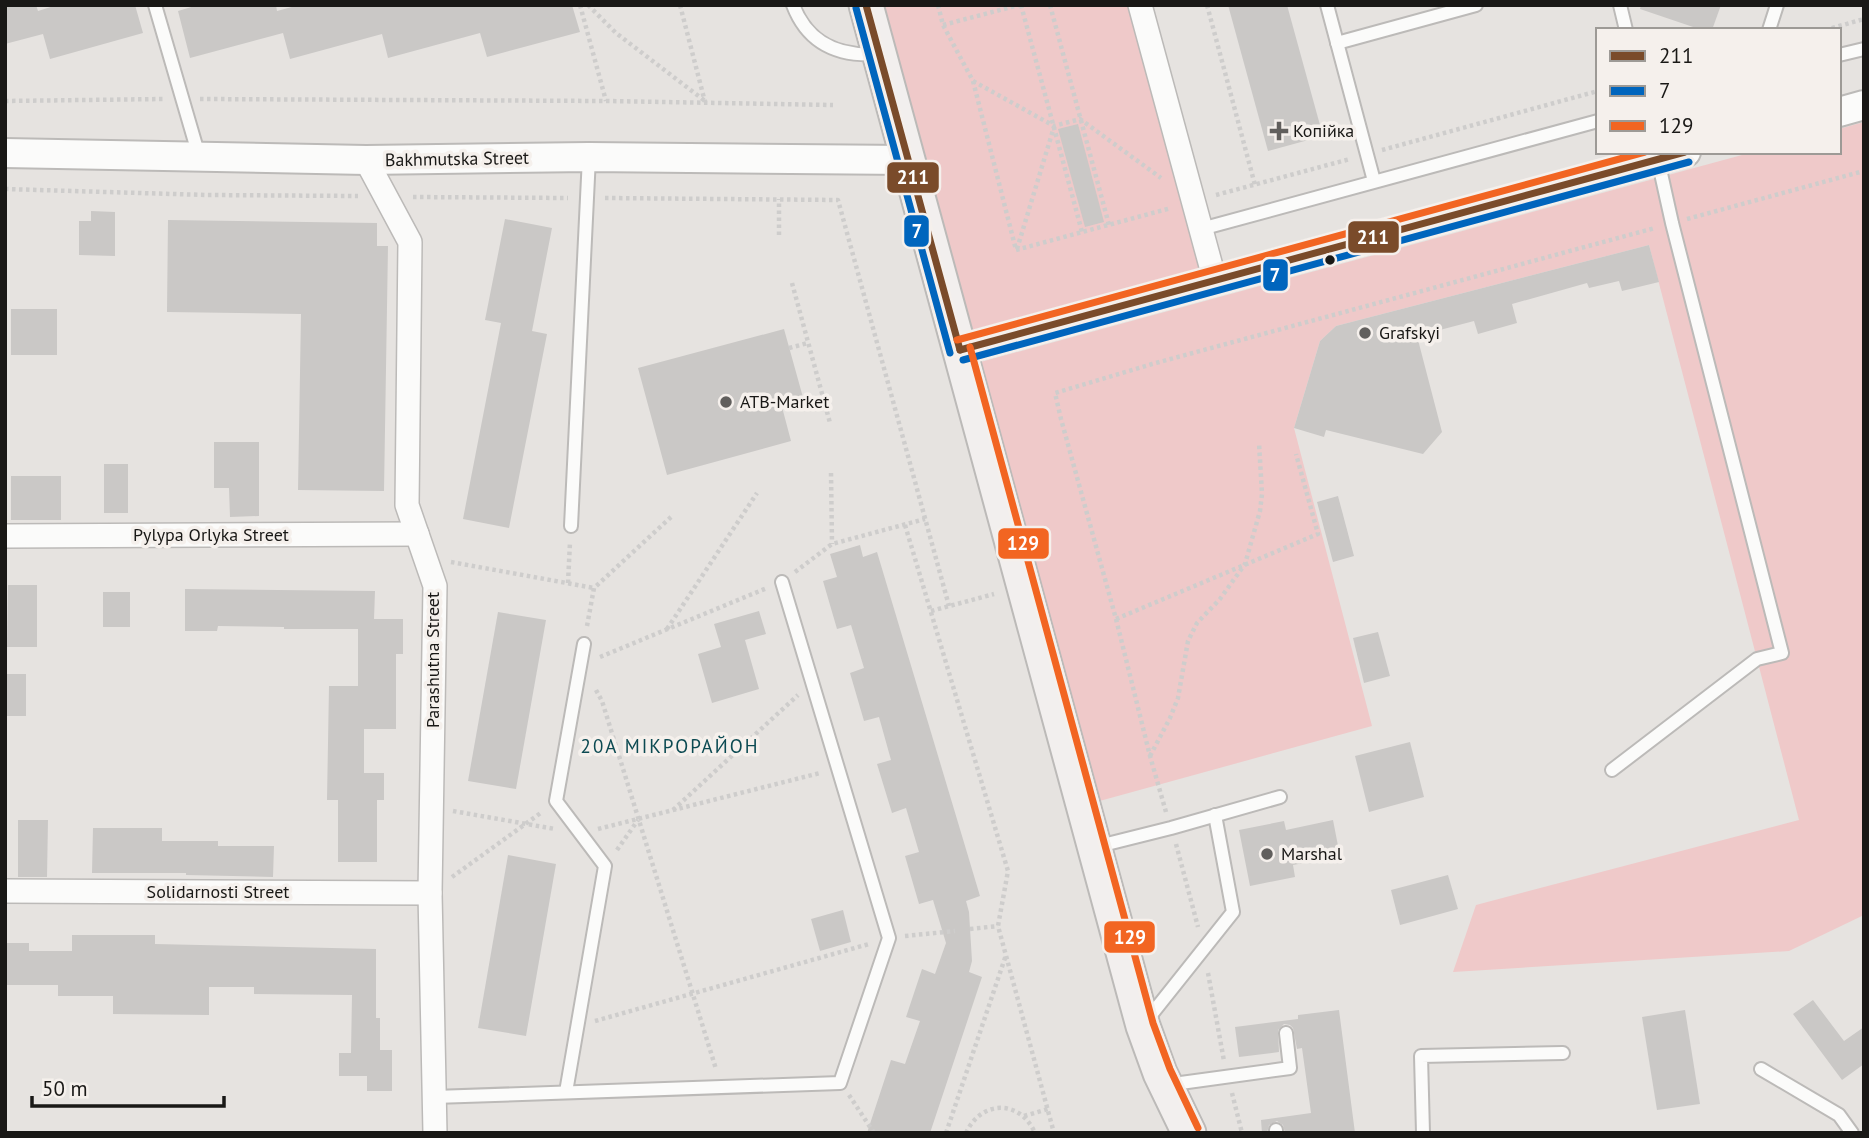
<svg xmlns="http://www.w3.org/2000/svg" width="1869" height="1138" font-family="'PT Sans',sans-serif">
<style>
.green{fill:#efc9c9}
.building{fill:#cac8c6}
.lines{fill:none;stroke-linecap:round;stroke-linejoin:round}
.service-casing{stroke:#bcbab8;stroke-width:16}
.minor-casing{stroke:#bcbab8;stroke-width:26}
.tertiary-casing{stroke:#bcbab8;stroke-width:32}
.secondary-casing{stroke:#bcbab8;stroke-width:37}
.path{stroke:#cecdcc;stroke-width:4.5;stroke-dasharray:3.5 3.5;stroke-linecap:butt}
.service{stroke:#fbfbfa;stroke-width:12}
.minor{stroke:#fbfbfa;stroke-width:23}
.tertiary{stroke:#fbfbfa;stroke-width:28}
.secondary{stroke:#f2efee;stroke-width:33}
.bus-1-casing{stroke:#f5f0ec;stroke-width:12}
.bus-2-casing{stroke:#f5f0ec;stroke-width:12}
.bus-3-casing{stroke:#f5f0ec;stroke-width:12}
.bus-1{stroke:#7a4b2a;stroke-width:7}
.bus-2{stroke:#0065bd;stroke-width:7}
.bus-3{stroke:#f26522;stroke-width:7}
.poi-dot{fill:#615f5d;stroke:#f5f0ec;stroke-width:2.5}
.bus-dot{fill:#191816;stroke:#f5f0ec;stroke-width:2.5}
.labels{text-anchor:middle;stroke-width:7;stroke-linejoin:round;paint-order:stroke}
.poi-label{font-size:18px;fill:#191816;stroke:#f5f0ec;text-anchor:start}
.street-label{font-size:18px;fill:#191816;stroke:#f5f0ec}
.neighbourhood-label{font-size:19px;letter-spacing:2px;fill:#0c4a52;stroke:#f5f0ec}
.line-badge{stroke:#f5f0ec;stroke-width:2.5}
.badge-label{font-size:19px;text-anchor:middle;font-weight:bold;fill:#fff}
</style>
<rect width="100%" height="100%" fill="#e6e3e0"/>
<!-- green -->
<g class="green">
<polygon points="881,5 1129,5 1201,270 969,333"/>
<polygon points="1864,122 1864,915 1789,951 1453,972 1476,905 1799,820 1649,245 1336,326 1320,341 1294,428 1372,726 1096,802 977,363 1753,152 1839,152 1839,129"/>
</g>
<!-- building -->
<g class="building">
<polygon points="5,5 36,5 38,11 57,5 135,5 143,33 50,59 43,34 5,44"/>
<polygon points="198,5 276,5 277,11 299,5 572,5 580,32 487,57 480,33 388,58 382,34 290,59 283,33 190,58 178,11"/>
<polygon points="1228,5 1287,5 1323,136 1268,151"/>
<polygon points="1641,5 1721,5 1712,30 1702,30 1640,9"/>
<polygon points="1078,124 1104,222 1085,227 1058,129"/>
<polygon points="91,211 115,212 115,256 79,255 79,221 91,221"/>
<polygon points="505,219 552,228 532,331 547,334 509,528 463,519 501,323 485,320"/>
<polygon points="168,220 377,223 377,246 388,246 384,491 298,490 301,314 167,312"/>
<polygon points="1649,245 1659,282 1622,291 1619,281 1589,288 1587,283 1512,304 1517,323 1478,334 1474,321 1417,336 1442,432 1423,454 1326,430 1324,437 1294,428 1320,341 1336,326"/>
<rect x="11" y="309" width="46" height="46"/>
<polygon points="784,329 804,401 782,407 791,441 667,475 638,368"/>
<polygon points="214,442 259,442 259,516 230,517 229,488 214,488"/>
<rect x="104" y="464" width="24" height="49"/>
<rect x="11" y="476" width="50" height="44"/>
<polygon points="1338,496 1354,556 1333,562 1317,502"/>
<polygon points="860,545 863,557 877,552 980,896 966,901 969,912 972,961 969,972 982,977 930,1133 867,1133 891,1060 905,1064 920,1021 906,1017 922,969 935,974 946,943 933,900 919,904 905,856 919,852 906,808 892,813 877,764 891,760 879,717 864,721 850,673 864,668 851,625 837,629 823,581 837,577 830,554"/>
<polygon points="8,585 37,585 37,647 7,647"/>
<polygon points="185,589 375,591 374,619 403,619 403,654 396,654 396,729 364,729 364,773 384,773 384,800 377,800 377,862 338,862 338,800 327,800 329,686 358,686 358,629 284,629 284,627 218,626 217,631 185,631"/>
<rect x="103" y="592" width="27" height="35"/>
<polygon points="759,611 766,634 745,640 759,689 712,703 698,654 721,647 714,624"/>
<polygon points="498,612 546,620 516,789 468,781"/>
<polygon points="1378,632 1390,676 1364,683 1353,638"/>
<rect x="5" y="674" width="21" height="42"/>
<polygon points="1410,742 1424,797 1369,812 1355,756"/>
<polygon points="18,820 48,820 47,877 18,877"/>
<polygon points="1333,820 1340,856 1293,865 1295,877 1250,886 1239,830 1284,821 1286,830"/>
<polygon points="93,828 162,828 162,841 218,841 218,846 274,846 273,877 186,875 186,873 92,873"/>
<polygon points="508,855 556,864 526,1036 478,1028"/>
<polygon points="1448,875 1458,909 1400,925 1391,890"/>
<polygon points="843,910 851,942 820,951 811,919"/>
<polygon points="72,935 155,935 155,944 376,949 376,1018 380,1018 380,1050 392,1050 392,1091 367,1091 367,1076 339,1076 339,1053 351,1053 352,995 254,994 254,987 209,987 209,1015 113,1014 113,996 58,996 58,985 5,985 5,943 29,943 29,951 72,951"/>
<polygon points="1813,1000 1844,1041 1864,1027 1864,1064 1842,1080 1793,1014"/>
<polygon points="1339,1010 1355,1133 1285,1133 1283,1125 1277,1121 1269,1125 1267,1133 1262,1133 1261,1120 1311,1113 1302,1048 1297,1049 1293,1028 1290,1025 1284,1024 1278,1030 1279,1052 1239,1057 1235,1027 1298,1019 1298,1015"/>
<polygon points="1685,1010 1700,1104 1657,1110 1642,1017"/>
</g>
<g class="lines">
<defs>
<g id="service">
<polyline points="155,5 199,156"/>
<path d="M 793,5 C 808,44 839,57 879,54"/>
<polyline points="1327,5 1374,181"/>
<polyline points="1620,5 1626,30"/>
<polyline points="1769,30 1777,5"/>
<polyline points="1337,43 1476,5"/>
<polyline points="1839,55 1864,49"/>
<polyline points="1201,229 1598,121"/>
<polyline points="571,526 589,157"/>
<polyline points="1612,770 1757,659 1782,653 1672,223 1658,160"/>
<polyline points="1095,847 1171,828 1280,797"/>
<polyline points="1147,1020 1233,912 1215,815"/>
<polyline points="1761,1069 1839,1115 1852,1133"/>
<polyline points="1166,1085 1290,1068 1286,1033"/>
<polyline points="566,1092 605,866 556,801 584,644"/>
<polyline points="434,1097 840,1083 889,938 782,582"/>
<polyline points="1276,1130 1276,1133"/>
<polyline points="1423,1133 1421,1056 1563,1053"/>
</g>
<g id="minor">
<polyline points="1140,5 1215,281"/>
<polyline points="366,160 410,242 407,505 435,586 430,893 435,1133"/>
<polyline points="5,536 417,534"/>
<polyline points="5,891 430,893"/>
</g>
<g id="tertiary">
<polyline points="1839,112 1864,105"/>
<polyline points="5,153 366,160 589,157 908,160"/>
<polyline points="960,350 1686,152"/>
</g>
<polyline id="secondary" points="866,5 1143,1026 1160,1073 1189,1133"/>
</defs>
<!-- service casing -->
<use href="#service" class="service-casing"/>
<!-- minor casing -->
<use href="#minor" class="minor-casing"/>
<!-- tertiary casing -->
<use href="#tertiary" class="tertiary-casing"/>
<!-- secondary casing -->
<use href="#secondary" class="secondary-casing"/>
<!-- path -->
<g class="path">
<polyline points="580,5 606,101"/>
<polyline points="588,5 616,33 705,101"/>
<polyline points="680,5 705,102"/>
<polyline points="938,5 943,25 973,81 1016,250"/>
<polyline points="1021,5 1082,232"/>
<polyline points="1050,5 1109,225"/>
<polyline points="1207,5 1255,185"/>
<polyline points="943,25 1019,5"/>
<polyline points="1825,30 1864,19"/>
<polyline points="973,81 1054,126 1080,119 1161,178"/>
<polyline points="200,99 606,101 833,105"/>
<polyline points="5,101 164,99"/>
<polyline points="1382,150 1598,91"/>
<polyline points="5,189 207,195 358,196"/>
<polyline points="1216,195 1350,159"/>
<polyline points="413,197 568,198"/>
<polyline points="605,198 838,200 949,606"/>
<polyline points="1687,219 1864,171"/>
<polyline points="779,235 779,199"/>
<polyline points="1017,249 1054,127"/>
<polyline points="1016,250 1171,208"/>
<polyline points="792,283 830,423"/>
<polyline points="789,348 808,343"/>
<polyline points="831,473 832,544"/>
<polyline points="905,525 1008,871 998,926 1054,1133"/>
<polyline points="451,562 594,588"/>
<polyline points="795,572 832,544 925,519"/>
<polyline points="568,583 570,542"/>
<polyline points="931,611 994,594"/>
<polyline points="1116,619 1318,534 1296,454"/>
<polyline points="587,626 594,588 671,517"/>
<polyline points="667,629 757,493"/>
<polyline points="600,657 767,588"/>
<polyline points="596,690 602,701 716,1069"/>
<polyline points="1150,756 1170,718 1178,698 1188,641 1197,623 1220,599 1245,564 1260,511 1262,494 1259,443"/>
<polyline points="673,810 798,695"/>
<polyline points="453,811 555,829"/>
<polyline points="1166,812 1150,756 1116,619 1061,419 1055,393 1152,364 1655,228"/>
<polyline points="598,829 820,773"/>
<polyline points="1176,844 1198,927"/>
<polyline points="617,850 638,820"/>
<polyline points="452,877 542,812"/>
<polyline points="970,929 998,926"/>
<polyline points="905,936 955,931"/>
<polyline points="1208,973 1224,1061"/>
<polyline points="595,1021 869,944"/>
<polyline points="1232,1093 1242,1133"/>
<polyline points="849,1095 874,1133"/>
<polyline points="1024,1116 1048,1109"/>
<polyline points="946,1133 1006,955"/>
<path d="M 966,1133 C 981,1100 1020,1099 1035,1133"/>
</g>
<!-- service -->
<use href="#service" class="service"/>
<!-- minor -->
<use href="#minor" class="minor"/>
<!-- tertiary -->
<use href="#tertiary" class="tertiary"/>
<!-- secondary -->
<use href="#secondary" class="secondary"/>
<defs>
<g id="bus-1">
<polyline points="866,5 960,350"/>
<polyline points="960,350 1685,152"/>
</g>
<g id="bus-2">
<polyline points="856,8 950,353"/>
<polyline points="963,360 1689,162"/>
</g>
<g id="bus-3">
<polyline points="957,340 1645,152"/>
<polyline points="970,347 1153,1023 1170,1069 1198,1128"/>
</g>
</defs>
<!-- bus-1 casing -->
<use href="#bus-1" class="bus-1-casing"/>
<!-- bus-2 casing -->
<use href="#bus-2" class="bus-2-casing"/>
<!-- bus-3 casing -->
<use href="#bus-3" class="bus-3-casing"/>
<!-- bus-1 -->
<use href="#bus-1" class="bus-1"/>
<!-- bus-2 -->
<use href="#bus-2" class="bus-2"/>
<!-- bus-3 -->
<use href="#bus-3" class="bus-3"/>
</g>
<!-- markers -->
<g class="poi-dot">
<path d="M1275.5 120.5h7v7h7v7h-7v7h-7v-7h-7v-7h7z"/>
<circle cx="1365" cy="333" r="7"/>
<circle cx="726" cy="402" r="7"/>
<circle cx="1267" cy="854" r="7"/>
</g>
<circle class="bus-dot" cx="1330" cy="260" r="6"/>
<g class="labels">
<!-- poi labels -->
<g class="poi-label">
<text x="1293" y="137">Копійка</text>
<text x="1379" y="339">Grafskyi</text>
<text x="740" y="408">ATB-Market</text>
<text x="1281" y="860">Marshal</text>
</g>
<!-- street labels -->
<g class="street-label">
<text transform="translate(457 159) rotate(-1)" y="6">Bakhmutska Street</text>
<text x="211" y="541">Pylypa Orlyka Street</text>
<text transform="translate(433 660) rotate(-90)" y="6">Parashutna Street</text>
<text x="218" y="898">Solidarnosti Street</text>
</g>
<!-- neighbourhood labels -->
<g class="neighbourhood-label">
<text x="670" y="753">20А МІКРОРАЙОН</text>
</g>
</g>
<g class="line-badge">
<rect x="886" y="161" width="54" height="33" rx="7" fill="#7a4b2a"/>
<rect x="903" y="214" width="27" height="34" rx="7" fill="#0065bd"/>
<rect x="1347" y="220" width="53" height="34" rx="7" fill="#7a4b2a"/>
<rect x="1262" y="258" width="27" height="34" rx="7" fill="#0065bd"/>
<rect x="997" y="527" width="53" height="33" rx="7" fill="#f26522"/>
<rect x="1103" y="920" width="53" height="34" rx="7" fill="#f26522"/>
</g>
<g class="badge-label">
<text x="913" y="184">211</text>
<text x="917" y="238">7</text>
<text x="1373" y="244">211</text>
<text x="1275" y="282">7</text>
<text x="1023" y="550">129</text>
<text x="1130" y="944">129</text>
</g>
<!-- border -->
<rect width="1869" height="1138" fill="none" stroke="#191816" stroke-width="14"/>
<!-- legend -->
<rect x="1596" y="28" width="245" height="126" fill="#f5f0ec" stroke="#9d9a96" stroke-width="2"/>
<rect x="1610" y="51" width="35" height="10" fill="#7a4b2a" stroke="#9d9a96" stroke-width="2"/>
<text x="1659" y="63" font-size="21" fill="#191816">211</text>
<rect x="1610" y="86" width="35" height="10" fill="#0065bd" stroke="#9d9a96" stroke-width="2"/>
<text x="1659" y="98" font-size="21" fill="#191816">7</text>
<rect x="1610" y="121" width="35" height="10" fill="#f26522" stroke="#9d9a96" stroke-width="2"/>
<text x="1659" y="133" font-size="21" fill="#191816">129</text>
<!-- scale -->
<path d="M32 1096v10h192v-10" fill="none" stroke="#191816" stroke-width="3.5"/>
<text x="42" y="1096" font-size="21" fill="#191816" stroke="#f5f0ec" stroke-width="5" paint-order="stroke">50 m</text>
</svg>
